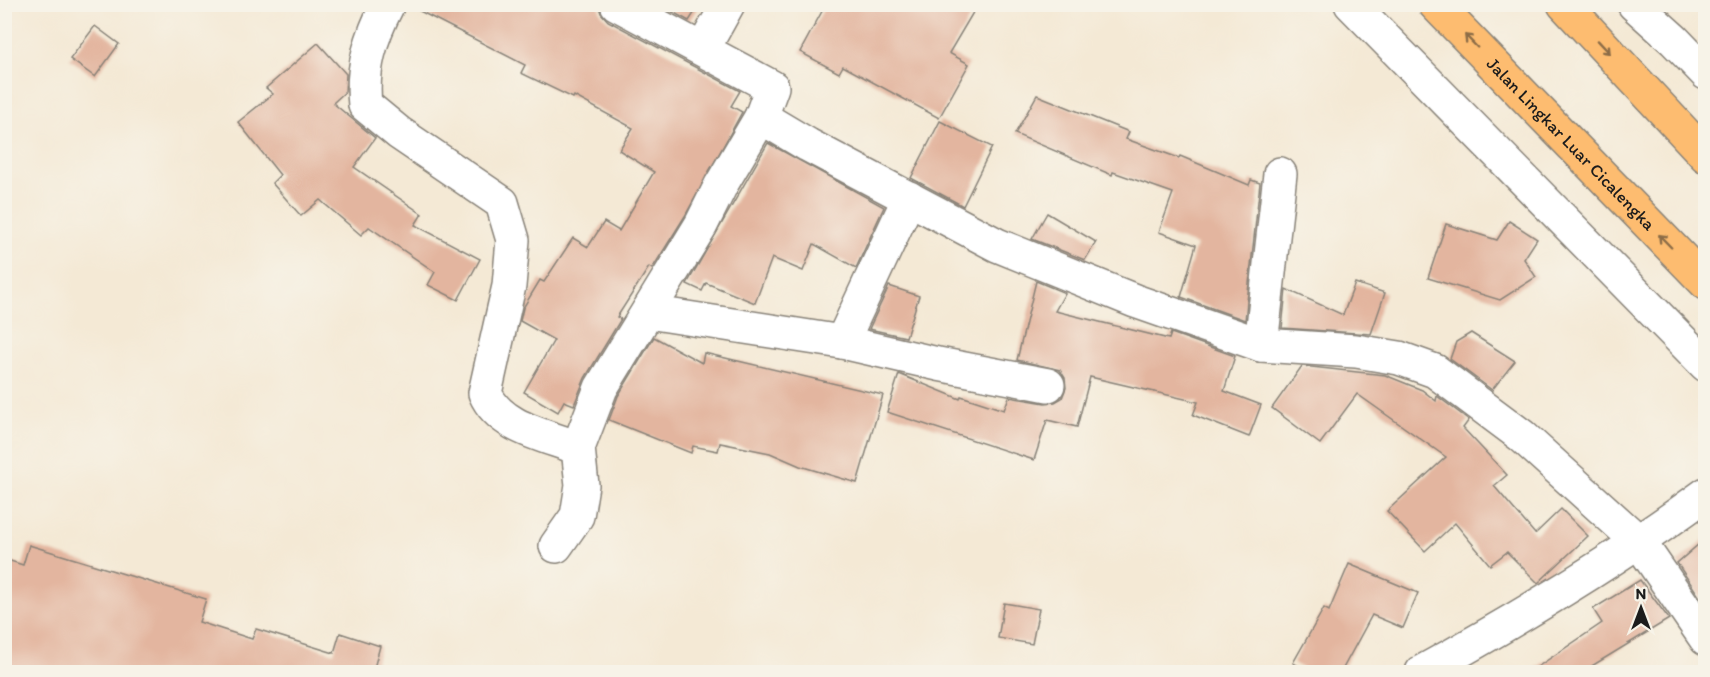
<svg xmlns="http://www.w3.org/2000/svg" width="1710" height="677" font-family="Itim,sans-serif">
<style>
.building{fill:#e3b59f}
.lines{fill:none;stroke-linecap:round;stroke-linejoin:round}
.minor-casing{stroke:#888278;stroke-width:36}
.highway-casing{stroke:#888278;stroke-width:36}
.minor{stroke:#fff;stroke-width:33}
.highway{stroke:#fdbc6f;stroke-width:33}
.oneway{stroke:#8c6c46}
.labels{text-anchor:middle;stroke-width:4.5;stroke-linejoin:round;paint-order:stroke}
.street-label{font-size:18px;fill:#1c1c1c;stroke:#f7f3e8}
</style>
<rect width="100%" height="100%" fill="#f7f3e8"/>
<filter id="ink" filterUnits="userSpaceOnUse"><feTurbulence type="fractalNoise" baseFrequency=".0167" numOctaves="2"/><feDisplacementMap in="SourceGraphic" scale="12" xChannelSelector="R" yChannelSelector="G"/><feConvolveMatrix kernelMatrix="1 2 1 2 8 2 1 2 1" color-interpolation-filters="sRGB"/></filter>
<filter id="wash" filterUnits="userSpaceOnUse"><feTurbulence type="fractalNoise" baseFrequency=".008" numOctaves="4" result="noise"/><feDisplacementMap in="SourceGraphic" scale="24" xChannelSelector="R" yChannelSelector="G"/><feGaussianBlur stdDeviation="1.35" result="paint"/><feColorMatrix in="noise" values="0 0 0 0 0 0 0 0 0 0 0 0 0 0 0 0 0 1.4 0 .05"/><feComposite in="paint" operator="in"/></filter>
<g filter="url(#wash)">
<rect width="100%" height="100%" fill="#f4e9d5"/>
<g id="blocks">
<!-- building -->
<g class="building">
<polygon points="406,4 598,4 601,13 608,21 740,91 731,106 742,112 685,216 652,269 649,267 617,317 621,319 585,378 574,405 564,401 558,412 524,392 554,340 520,321 523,308 540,280 544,282 573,238 588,247 604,222 619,231 654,172 619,150 633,128 574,96 573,98 521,73 525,65"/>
<polygon points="658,4 700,4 689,21"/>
<polygon points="826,4 978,4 949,53 969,64 939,118 843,66 839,73 800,52"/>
<polygon points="95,26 119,44 95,77 70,59"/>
<polygon points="318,43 346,74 345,92 333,103 375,138 354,167 422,214 415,225 480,259 458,300 428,285 435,272 369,227 361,235 320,200 301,216 272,183 280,175 238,122 273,94 266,88"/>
<polygon points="1037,95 1129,132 1126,139 1179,158 1180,156 1249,185 1251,180 1260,183 1245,320 1181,297 1196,245 1159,232 1173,193 1113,172 1112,175 1015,134"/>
<polygon points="940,121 992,147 963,206 911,178"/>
<polygon points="768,143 884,207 856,268 814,244 803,271 772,258 755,303 706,283 702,291 687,284"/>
<polygon points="1047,213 1096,242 1085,260 1032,239"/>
<polygon points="1509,221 1537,239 1524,259 1536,277 1500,300 1428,278 1446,224 1497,240"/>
<polygon points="1036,281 1065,293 1055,311 1169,339 1171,333 1235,356 1224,391 1261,405 1249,437 1193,415 1198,402 1090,377 1077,427 1047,420 1034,460 887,412 899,374 960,399 961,396 1004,410 1009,397 1045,403 1055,402 1062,398 1066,388 1065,378 1060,370 1017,360"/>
<polygon points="1355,283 1385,293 1371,334 1282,328 1286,289 1343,315"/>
<polygon points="889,286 919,296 906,337 869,329"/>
<polygon points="1471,333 1515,361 1492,390 1450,359 1456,342"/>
<polygon points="654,337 702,363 704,353 883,395 857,483 800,466 770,453 720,443 718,451 693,446 691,453 609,420 618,396"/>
<polygon points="1302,366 1385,375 1422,390 1436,401 1437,396 1469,420 1463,428 1507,475 1494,486 1535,534 1561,509 1588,536 1538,583 1507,552 1490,565 1455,523 1425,551 1387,511 1446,457 1357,394 1320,444 1272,408"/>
<polygon points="1706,538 1706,597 1701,599 1677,563"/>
<polygon points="29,545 206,599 199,622 252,639 256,629 334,653 340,633 380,646 373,672 4,672 4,559 23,565"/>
<polygon points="1349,564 1418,593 1403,628 1372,615 1341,672 1310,672 1293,663 1324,608 1329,611"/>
<polygon points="1640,580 1669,619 1582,672 1530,672 1602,623 1593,609"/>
<polygon points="1004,603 1039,609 1032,644 998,638"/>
</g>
</g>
</g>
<g filter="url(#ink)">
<use href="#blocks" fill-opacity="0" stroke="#888278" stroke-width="1.5"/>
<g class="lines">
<defs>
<g id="minor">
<path d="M 388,4 C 371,37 361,68 365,105 L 399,133 L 502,203 L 513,240 L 509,286 L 485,393 C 500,428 545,435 578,448"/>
<polyline points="1351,4 1706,365"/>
<polyline points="1634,4 1674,40 1706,73"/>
<polyline points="703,49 728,4"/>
<polyline points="761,117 808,145 997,245 1135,301 1261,345 1356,351 1399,358 1435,371 1522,436 1640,543 1706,639"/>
<polyline points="648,312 842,342 938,364 1048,385"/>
<polyline points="842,342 909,198"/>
<polyline points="1261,345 1280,174"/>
<polyline points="556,546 577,516 582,485 578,448 601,388 701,225 721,185 761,117 772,87 617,4"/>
<path d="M 1422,672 C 1520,618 1615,561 1706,494"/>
</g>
<g id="highway">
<path id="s1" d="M 1435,4 L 1706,283"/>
<polyline points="1564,4 1706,156"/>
</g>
</defs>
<!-- minor casing -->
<use href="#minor" class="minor-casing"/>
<!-- highway casing -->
<use href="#highway" class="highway-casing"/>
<!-- minor -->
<use href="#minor" class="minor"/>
<!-- highway -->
<use href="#highway" class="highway"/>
</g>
<!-- one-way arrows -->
<defs><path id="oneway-shaft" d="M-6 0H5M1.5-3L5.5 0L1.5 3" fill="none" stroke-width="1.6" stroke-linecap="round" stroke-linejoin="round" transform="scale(1.5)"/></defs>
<g class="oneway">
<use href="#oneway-shaft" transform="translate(1471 41) rotate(-134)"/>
<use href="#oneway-shaft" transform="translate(1604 47) rotate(47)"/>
<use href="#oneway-shaft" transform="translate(1665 241) rotate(-134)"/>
</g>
</g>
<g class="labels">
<!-- street labels -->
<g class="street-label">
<text dy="6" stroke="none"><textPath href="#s1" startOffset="195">Jalan Lingkar Luar Cicalengka</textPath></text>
</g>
</g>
<!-- margin -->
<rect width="1710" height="677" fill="none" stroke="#f7f3e8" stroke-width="24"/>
<!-- north arrow -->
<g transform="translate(1641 608)" stroke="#f7f3e8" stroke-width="4.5" paint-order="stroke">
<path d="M0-4.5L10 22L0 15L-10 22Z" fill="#1c1c1c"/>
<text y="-9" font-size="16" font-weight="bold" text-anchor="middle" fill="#1c1c1c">N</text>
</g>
</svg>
